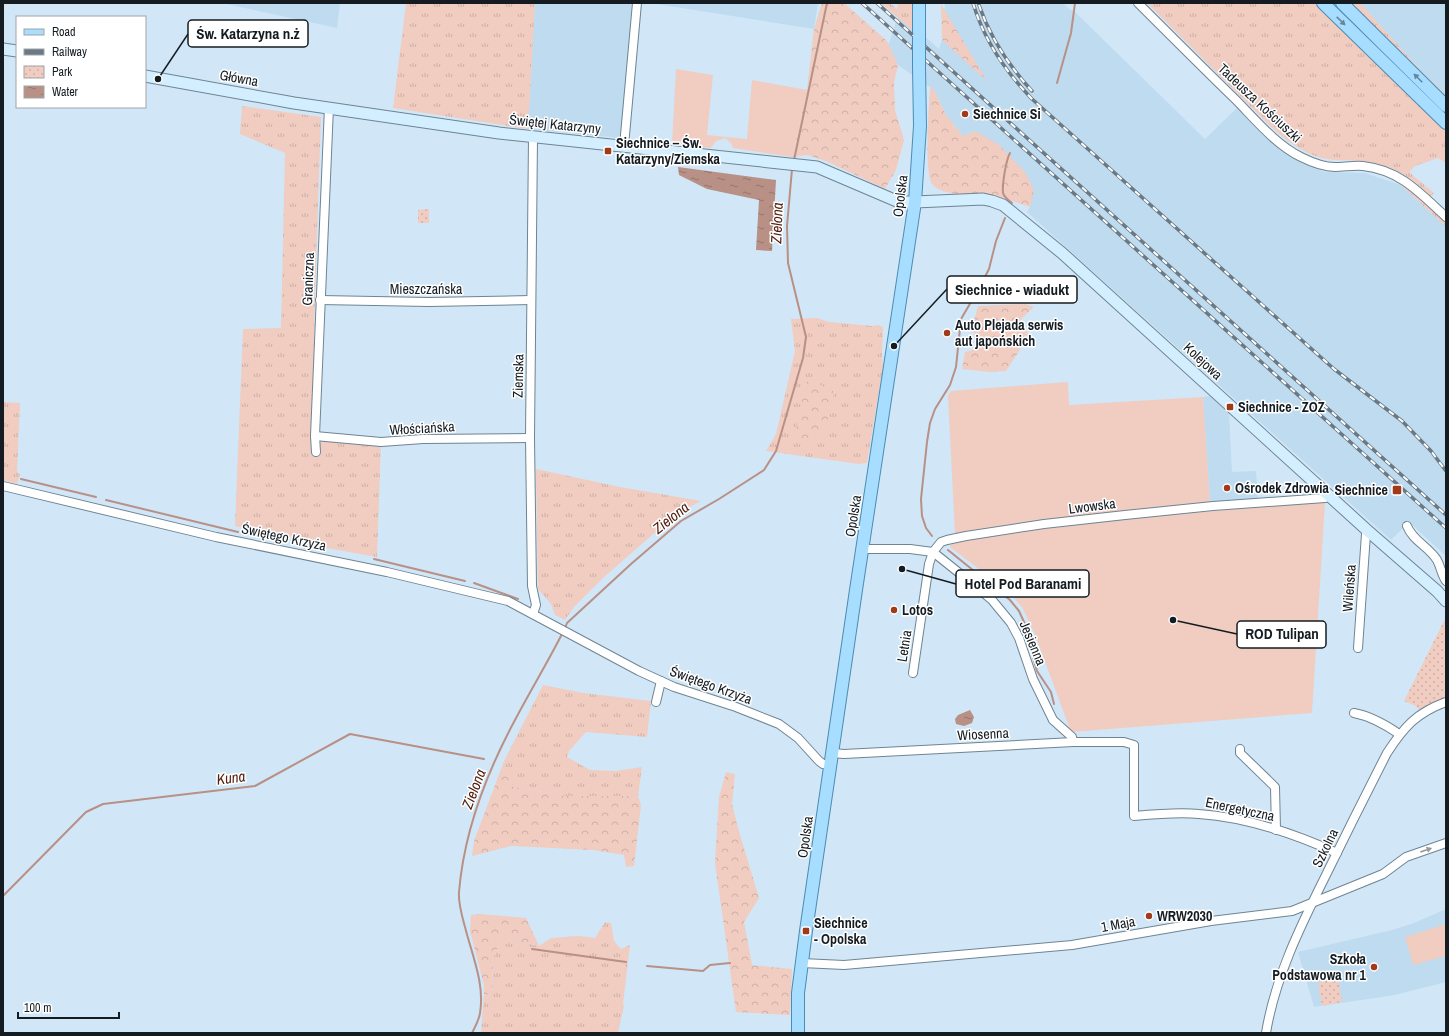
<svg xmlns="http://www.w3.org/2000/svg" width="1449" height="1036" font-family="'Archivo Narrow',sans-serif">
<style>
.built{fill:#bedbf0}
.grass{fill:url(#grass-tufts)}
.forest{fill:url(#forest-crowns)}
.park{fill:url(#park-dots)}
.garden{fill:#f0ccc1}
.water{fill:url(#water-ripples)}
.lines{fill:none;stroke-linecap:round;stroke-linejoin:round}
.stream{stroke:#b89085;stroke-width:2}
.street-casing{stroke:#6f8492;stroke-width:10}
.secondary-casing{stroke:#6f8492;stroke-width:13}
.primary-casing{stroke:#4e8bb2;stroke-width:14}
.street{stroke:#fff;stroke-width:8}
.secondary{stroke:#d3eeff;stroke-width:11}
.primary{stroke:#a7ddff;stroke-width:12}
.rail-casing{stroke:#6a7983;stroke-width:3.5}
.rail{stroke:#fff;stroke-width:2;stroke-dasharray:6;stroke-linecap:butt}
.primary-bridge-casing{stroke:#4e8bb2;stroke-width:14;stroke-linecap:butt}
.primary-bridge{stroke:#a7ddff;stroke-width:12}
.oneway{fill:#65869c}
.oneway2{fill:#95999c}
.poi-dot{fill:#a13a19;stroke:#fff;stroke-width:1.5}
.labels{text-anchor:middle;stroke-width:3;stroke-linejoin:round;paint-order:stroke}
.street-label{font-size:14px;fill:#141c22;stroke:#fff}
.poi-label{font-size:14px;font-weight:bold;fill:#141c22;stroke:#fff;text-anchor:start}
.water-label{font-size:15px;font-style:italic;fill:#542010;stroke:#fff}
.leader{fill:none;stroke:#141c22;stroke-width:1.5}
.callout-dot{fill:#141c22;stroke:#fff;stroke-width:1.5}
.callout{fill:#fff;stroke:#141c22;stroke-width:1.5}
.callout-label{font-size:15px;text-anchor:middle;font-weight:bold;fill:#141c22}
</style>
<defs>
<pattern id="grass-tufts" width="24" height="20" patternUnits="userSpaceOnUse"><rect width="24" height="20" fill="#f0ccc1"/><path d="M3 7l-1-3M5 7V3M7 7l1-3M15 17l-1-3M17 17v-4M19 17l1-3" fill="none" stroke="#cdafa6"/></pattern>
<pattern id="forest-crowns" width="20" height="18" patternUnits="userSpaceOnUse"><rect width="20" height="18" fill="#f0ccc1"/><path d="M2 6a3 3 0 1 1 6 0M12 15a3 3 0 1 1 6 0" fill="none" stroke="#cdafa6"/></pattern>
<pattern id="park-dots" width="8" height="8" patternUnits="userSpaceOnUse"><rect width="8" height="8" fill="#f0ccc1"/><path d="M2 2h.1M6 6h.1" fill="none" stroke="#cdafa6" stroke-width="1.8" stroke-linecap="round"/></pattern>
<pattern id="water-ripples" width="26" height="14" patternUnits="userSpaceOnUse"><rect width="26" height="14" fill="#b89085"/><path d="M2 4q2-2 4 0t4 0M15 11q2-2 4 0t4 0" fill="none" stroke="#94756c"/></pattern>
</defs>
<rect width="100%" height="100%" fill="#d1e7f7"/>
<!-- built -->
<g class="built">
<polygon points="222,3 340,3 337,28"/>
<polygon points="535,3 632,3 621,138 528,129"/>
<polygon points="650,3 818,3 814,29"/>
<polygon points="945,3 1063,3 1068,8 1076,13 1205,139 1237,108 1280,150 1299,162 1313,168 1325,172 1365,173 1401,185 1446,227 1446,556 1409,522 1391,540 1027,212 1030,207 963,136 946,115 934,90 898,65 888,46 899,13 939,49 942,40"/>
<polygon points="1360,3 1446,3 1446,95 1423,73"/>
<polygon points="1210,396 1229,413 1232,472 1256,471 1258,499 1210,503 1203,397"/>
<polygon points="1446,909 1446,982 1395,995 1314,1007 1298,952 1392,930 1414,923"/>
</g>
<!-- grass -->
<g class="grass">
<polygon points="406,3 535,3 528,129 393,108"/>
<polygon points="881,3 890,3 897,9 898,3 914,3 913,31"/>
<path d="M 1147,3 L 1316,3 L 1343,27 L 1446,130 L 1446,163 L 1438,158 L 1415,166 L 1409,172 L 1434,193 L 1431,196 C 1408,175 1393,165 1361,161 C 1350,160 1338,161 1327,159 C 1303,155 1280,136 1263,119 Z"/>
<polygon points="1329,3 1334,3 1446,111 1446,115"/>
<polygon points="1351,3 1361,4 1423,73 1446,95 1446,100"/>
<polygon points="242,106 321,117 315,292 312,449 319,441 381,442 377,557 304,544 305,540 235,526 243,329 281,328 285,153 240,134"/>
<polygon points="1402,183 1446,221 1446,227 1401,185"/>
<polygon points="817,318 829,322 872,326 878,325 883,327 882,354 883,366 867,463 859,464 766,451 776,434 795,351 791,319"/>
<polygon points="3,402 20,403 17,472 20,474 17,484 3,480"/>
<polygon points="536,469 620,487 701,501 675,515 603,578 574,607 565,620 555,615 551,604 538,589"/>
<polygon points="543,685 583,693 651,701 647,737 586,732 569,751 567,757 590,770 616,771 642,767 638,796 567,796 513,787 504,761"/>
<polygon points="605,922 611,923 614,941 621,949 630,945 623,1004 624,1006 618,1033 481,1033 484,994 492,995 493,958 502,938 539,946 551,938 580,936 595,938"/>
</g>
<!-- forest -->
<g class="forest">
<polygon points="822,3 844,3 887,41 898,65 894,83 895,110 904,140 896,170 885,189 828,162 808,155 792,157 807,90 814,29"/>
<polygon points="941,4 987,81 942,40"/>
<path d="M 930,87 L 934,90 L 946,115 L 963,136 L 975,131 L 998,144 L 1025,172 L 1034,190 L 1030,207 C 1020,204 1010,199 1000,198 C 984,195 943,198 932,184 C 924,173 929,104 930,87 Z"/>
<polygon points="1025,304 1034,307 1020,320 1029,336 1006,371 990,372 962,369 965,352 976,349 980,335 971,332 978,306"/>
<polygon points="805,382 814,382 833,391 834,401 825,427 817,439 794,440"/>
<polygon points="504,761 513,787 567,796 638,796 641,805 634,866 626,867 624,855 593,850 511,846 472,856 474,841"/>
<polygon points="726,772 735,774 732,804 738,828 759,898 744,922 752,965 792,969 790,1015 736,1012 715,863 719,797"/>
<polygon points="480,914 526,918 539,946 502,938 493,958 492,995 484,994 484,985 470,931 471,915"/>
</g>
<!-- park -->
<g class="park">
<polygon points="429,209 429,223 418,223 418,210"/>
<polygon points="1446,617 1446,699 1432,703 1420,711 1416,706 1404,701"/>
<polygon points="1338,978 1342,1002 1322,1006 1318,983"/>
</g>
<!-- garden -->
<g class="garden">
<polygon points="676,69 713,75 707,135 747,139 752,80 807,90 792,157 733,148 731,143 725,138 716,141 711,148 672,144"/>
<polygon points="1068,382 1069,405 1203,397 1210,503 1069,517 994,527 955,535 948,395 951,391"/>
<polygon points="1325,502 1312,713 1071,732 1034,632 1022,607 1008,591 950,547 952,543 1048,527 1129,518"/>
<polygon points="1446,924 1446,956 1413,965 1405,937"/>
</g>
<!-- water -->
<g class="water">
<polygon points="678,167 776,180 772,251 756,250 759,200 707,189 679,175"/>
<polygon points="970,710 974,717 972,723 964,726 956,724 955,719 958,715"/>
</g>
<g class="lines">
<!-- stream -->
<g class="stream">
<polyline points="1057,83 1071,33 1075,3"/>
<path d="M 1010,153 C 1006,160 1002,185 1003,193 C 1004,197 1008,200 1012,203"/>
<polyline points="794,160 827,3"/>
<polyline points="974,298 989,269 996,241 1005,218"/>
<polyline points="21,479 96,497"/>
<polyline points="106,500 238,532"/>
<polyline points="248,534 287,541"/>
<polyline points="932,536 926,528 922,516 921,499 927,442 930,423 935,409 950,385 956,367 961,319 971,302"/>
<polyline points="948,550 1010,600 1019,611 1029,633 1033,644 1033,657 1037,671 1051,692 1054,704"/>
<polyline points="374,559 465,581"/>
<polyline points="474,583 518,599"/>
<polyline points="565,628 567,623 631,564 681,521 719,499 764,470 776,451 803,358 806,337 788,263 787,226 792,169"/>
<polyline points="3,896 86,812 103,804 255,786 350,734 484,759"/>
<polyline points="532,949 626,962"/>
<polyline points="647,966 703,971 710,965 730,963"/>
<path d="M 472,1033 C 475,1027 479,1020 480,1013 C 485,984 472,955 465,927 C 462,916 458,903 459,892 C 464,832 487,772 515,720 C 530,691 548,662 563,632"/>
</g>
<defs>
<g id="street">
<path d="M 1138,3 C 1170,35 1202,67 1235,99 C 1255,119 1275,144 1301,157 C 1311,162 1324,167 1335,167 C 1344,167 1354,165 1363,166 C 1400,170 1420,193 1446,217"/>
<polyline points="533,137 530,438 532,586 536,605 533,614"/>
<polyline points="624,146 637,3"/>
<polyline points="320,300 429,302 531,300"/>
<polyline points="315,436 381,442 423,439 530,438"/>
<polyline points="316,452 315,436 329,107"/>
<polyline points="3,486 216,537 387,572 508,601 639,671 674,687 736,707 779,724 798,738 819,761 823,764 831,765"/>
<path d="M 1407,526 C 1413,541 1428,546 1437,560 C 1441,567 1441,574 1446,581"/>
<polyline points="863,549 910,549 933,552 968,580 992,600 1011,623 1019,638 1033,679 1053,720 1072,737 1073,742"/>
<polyline points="1358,648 1366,534 1368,531"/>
<polyline points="913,673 929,564 933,552 941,542 947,540 966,536 1044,524 1125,515 1213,506 1325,498 1330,496"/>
<polyline points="656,702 661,681"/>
<path d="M 1354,713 C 1370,716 1386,725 1399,734"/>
<polyline points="1240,749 1240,753 1275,787 1276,830"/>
<path d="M 833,753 L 844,754 L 1073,742 L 1124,742 L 1134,745 L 1134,816 C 1156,814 1178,812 1199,814 C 1245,817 1295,834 1337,853"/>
<polyline points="802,963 844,965 1072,945 1211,921 1292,911 1383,874 1406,857 1446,843"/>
<path d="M 1266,1033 C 1275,978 1300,927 1325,877 C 1345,836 1366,794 1387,753 C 1404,727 1416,713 1446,702"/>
</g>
<g id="secondary">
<polyline points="3,49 17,51"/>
<polyline points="145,76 294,103 499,133 817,167 899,202 915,202 983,199 992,201 1003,205 1062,253 1368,531 1437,591 1446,601"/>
</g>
<g id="primary">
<polyline points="1323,3 1446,123"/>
<polyline points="1342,3 1446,106"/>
<polyline points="919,36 919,3"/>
<polyline points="798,1033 798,993 806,931 856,590 915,202 920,126 919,67"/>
</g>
</defs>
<!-- street casing -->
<use href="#street" class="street-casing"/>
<!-- secondary casing -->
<use href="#secondary" class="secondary-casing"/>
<!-- primary casing -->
<use href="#primary" class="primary-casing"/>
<!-- street -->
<use href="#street" class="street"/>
<!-- secondary -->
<use href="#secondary" class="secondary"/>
<!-- primary -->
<use href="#primary" class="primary"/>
<defs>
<g id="rail">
<polyline points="862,3 1446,528"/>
<polyline points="877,3 1446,515"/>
<path d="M 973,3 C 984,40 1005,71 1032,99 L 1334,369 L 1402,421 L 1431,451 L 1446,471"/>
<path d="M 979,5 C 990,37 1009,66 1032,91"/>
</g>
</defs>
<!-- rail casing -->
<use href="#rail" class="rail-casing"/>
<!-- rail -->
<use href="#rail" class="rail"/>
<defs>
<polyline id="primary-bridge" points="919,36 919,67"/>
</defs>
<!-- primary-bridge casing -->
<use href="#primary-bridge" class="primary-bridge-casing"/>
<!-- primary-bridge -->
<use href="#primary-bridge" class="primary-bridge"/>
</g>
<!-- one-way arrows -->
<defs><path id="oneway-solid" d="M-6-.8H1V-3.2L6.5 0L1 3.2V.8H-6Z"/></defs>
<g class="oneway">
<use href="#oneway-solid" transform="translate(1341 21) rotate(44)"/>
<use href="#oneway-solid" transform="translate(1418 78) rotate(-135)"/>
</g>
<use class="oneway2" href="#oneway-solid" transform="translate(1426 850) rotate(-19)"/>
<!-- markers -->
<g class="poi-dot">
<circle cx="965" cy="114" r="4"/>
<rect x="604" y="147" width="8" height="8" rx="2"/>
<circle cx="947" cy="333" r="4"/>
<rect x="1226" y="403" width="8" height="8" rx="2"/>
<circle cx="1227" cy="488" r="4"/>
<rect x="1392" y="485" width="10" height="10" rx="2"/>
<circle cx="894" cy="610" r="4"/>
<circle cx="1149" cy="916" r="4"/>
<rect x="802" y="927" width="8" height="8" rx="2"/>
<circle cx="1374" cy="967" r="4"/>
</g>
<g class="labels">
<!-- street labels -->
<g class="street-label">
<text transform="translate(239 78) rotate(10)" y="5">Główna</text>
<text transform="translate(1260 103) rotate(43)" y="5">Tadeusza Kościuszki</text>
<text transform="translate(555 124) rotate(6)" y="5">Świętej Katarzyny</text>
<text transform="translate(900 196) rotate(-83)" y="5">Opolska</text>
<text transform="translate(308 279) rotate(-88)" y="5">Graniczna</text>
<text x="426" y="294">Mieszczańska</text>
<text transform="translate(1203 361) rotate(43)" y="5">Kolejowa</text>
<text transform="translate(518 376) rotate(-89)" y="5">Ziemska</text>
<text transform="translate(422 428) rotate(-3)" y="5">Włościańska</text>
<text transform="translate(1092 506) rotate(-7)" y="5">Lwowska</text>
<text transform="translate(853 516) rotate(-81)" y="5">Opolska</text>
<text transform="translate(284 537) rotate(12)" y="5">Świętego Krzyża</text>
<text transform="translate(1349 588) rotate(-86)" y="5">Wileńska</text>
<text transform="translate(1033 643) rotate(67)" y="5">Jesienna</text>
<text transform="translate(904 646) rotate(-81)" y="5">Letnia</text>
<text transform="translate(711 685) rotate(20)" y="5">Świętego Krzyża</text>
<text transform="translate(983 734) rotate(-3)" y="5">Wiosenna</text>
<text transform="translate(1240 809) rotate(12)" y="5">Energetyczna</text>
<text transform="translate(805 837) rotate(-82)" y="5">Opolska</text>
<text transform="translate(1325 848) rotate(-64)" y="5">Szkolna</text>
<text transform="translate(1118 924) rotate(-10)" y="5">1 Maja</text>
</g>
<!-- poi labels -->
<g class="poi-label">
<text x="973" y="119">Siechnice Si</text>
<text x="616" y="148">Siechnice – Św.<tspan x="616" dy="16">Katarzyny/Ziemska</tspan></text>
<text x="955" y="330">Auto Plejada serwis<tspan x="955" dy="16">aut japońskich</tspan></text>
<text x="1238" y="412">Siechnice - ZOZ</text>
<text x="1235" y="493">Ośrodek Zdrowia</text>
<text x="1388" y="495" text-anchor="end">Siechnice</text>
<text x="902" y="615">Lotos</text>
<text x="1157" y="921">WRW2030</text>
<text x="814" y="928">Siechnice<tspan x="814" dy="16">- Opolska</tspan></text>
<text x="1366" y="964" text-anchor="end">Szkoła<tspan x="1366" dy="16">Podstawowa nr 1</tspan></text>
</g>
<!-- water labels -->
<g class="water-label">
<text transform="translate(777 223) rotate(-88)" y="5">Zielona</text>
<text transform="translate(671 518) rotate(-38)" y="5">Zielona</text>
<text transform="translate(231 778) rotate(-7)" y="5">Kuna</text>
<text transform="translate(474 789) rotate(-69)" y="5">Zielona</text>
</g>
</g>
<!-- callouts -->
<path class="leader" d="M158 79L188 34M894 346L947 289M902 569L956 584M1173 620L1237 634"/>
<g class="callout-dot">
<circle cx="158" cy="79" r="4"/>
<circle cx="894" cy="346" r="4"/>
<circle cx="902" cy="569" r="4"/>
<circle cx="1173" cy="620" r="4"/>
</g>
<g class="callout">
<rect x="188" y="20" width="120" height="27" rx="4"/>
<rect x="947" y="276" width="130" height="27" rx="4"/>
<rect x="956" y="570" width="133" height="27" rx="4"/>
<rect x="1237" y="621" width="89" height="27" rx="4"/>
</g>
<g class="callout-label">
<text x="248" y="39">Św. Katarzyna n.ż</text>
<text x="1012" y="295">Siechnice - wiadukt</text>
<text x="1023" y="589">Hotel Pod Baranami</text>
<text x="1282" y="639">ROD Tulipan</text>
</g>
<!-- border -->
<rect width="1449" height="1036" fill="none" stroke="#141c22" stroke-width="8"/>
<!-- legend -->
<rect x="16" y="16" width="130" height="92" fill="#ffffff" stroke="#a1a4a7"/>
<rect x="24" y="29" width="20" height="6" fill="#a7ddff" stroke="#a1a4a7"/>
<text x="52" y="36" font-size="12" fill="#141c22">Road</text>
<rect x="24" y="49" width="20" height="6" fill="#6a7983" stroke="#a1a4a7"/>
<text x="52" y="56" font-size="12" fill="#141c22">Railway</text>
<rect x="24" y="66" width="20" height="12" fill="url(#park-dots)" stroke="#a1a4a7"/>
<text x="52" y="76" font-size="12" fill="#141c22">Park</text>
<rect x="24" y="86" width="20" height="12" fill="url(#water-ripples)" stroke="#a1a4a7"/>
<text x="52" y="96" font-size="12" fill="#141c22">Water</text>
<!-- scale -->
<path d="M18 1012v6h101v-6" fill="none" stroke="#141c22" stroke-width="2"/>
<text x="24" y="1012" font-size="12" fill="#141c22" stroke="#ffffff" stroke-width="3" paint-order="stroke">100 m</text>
</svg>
